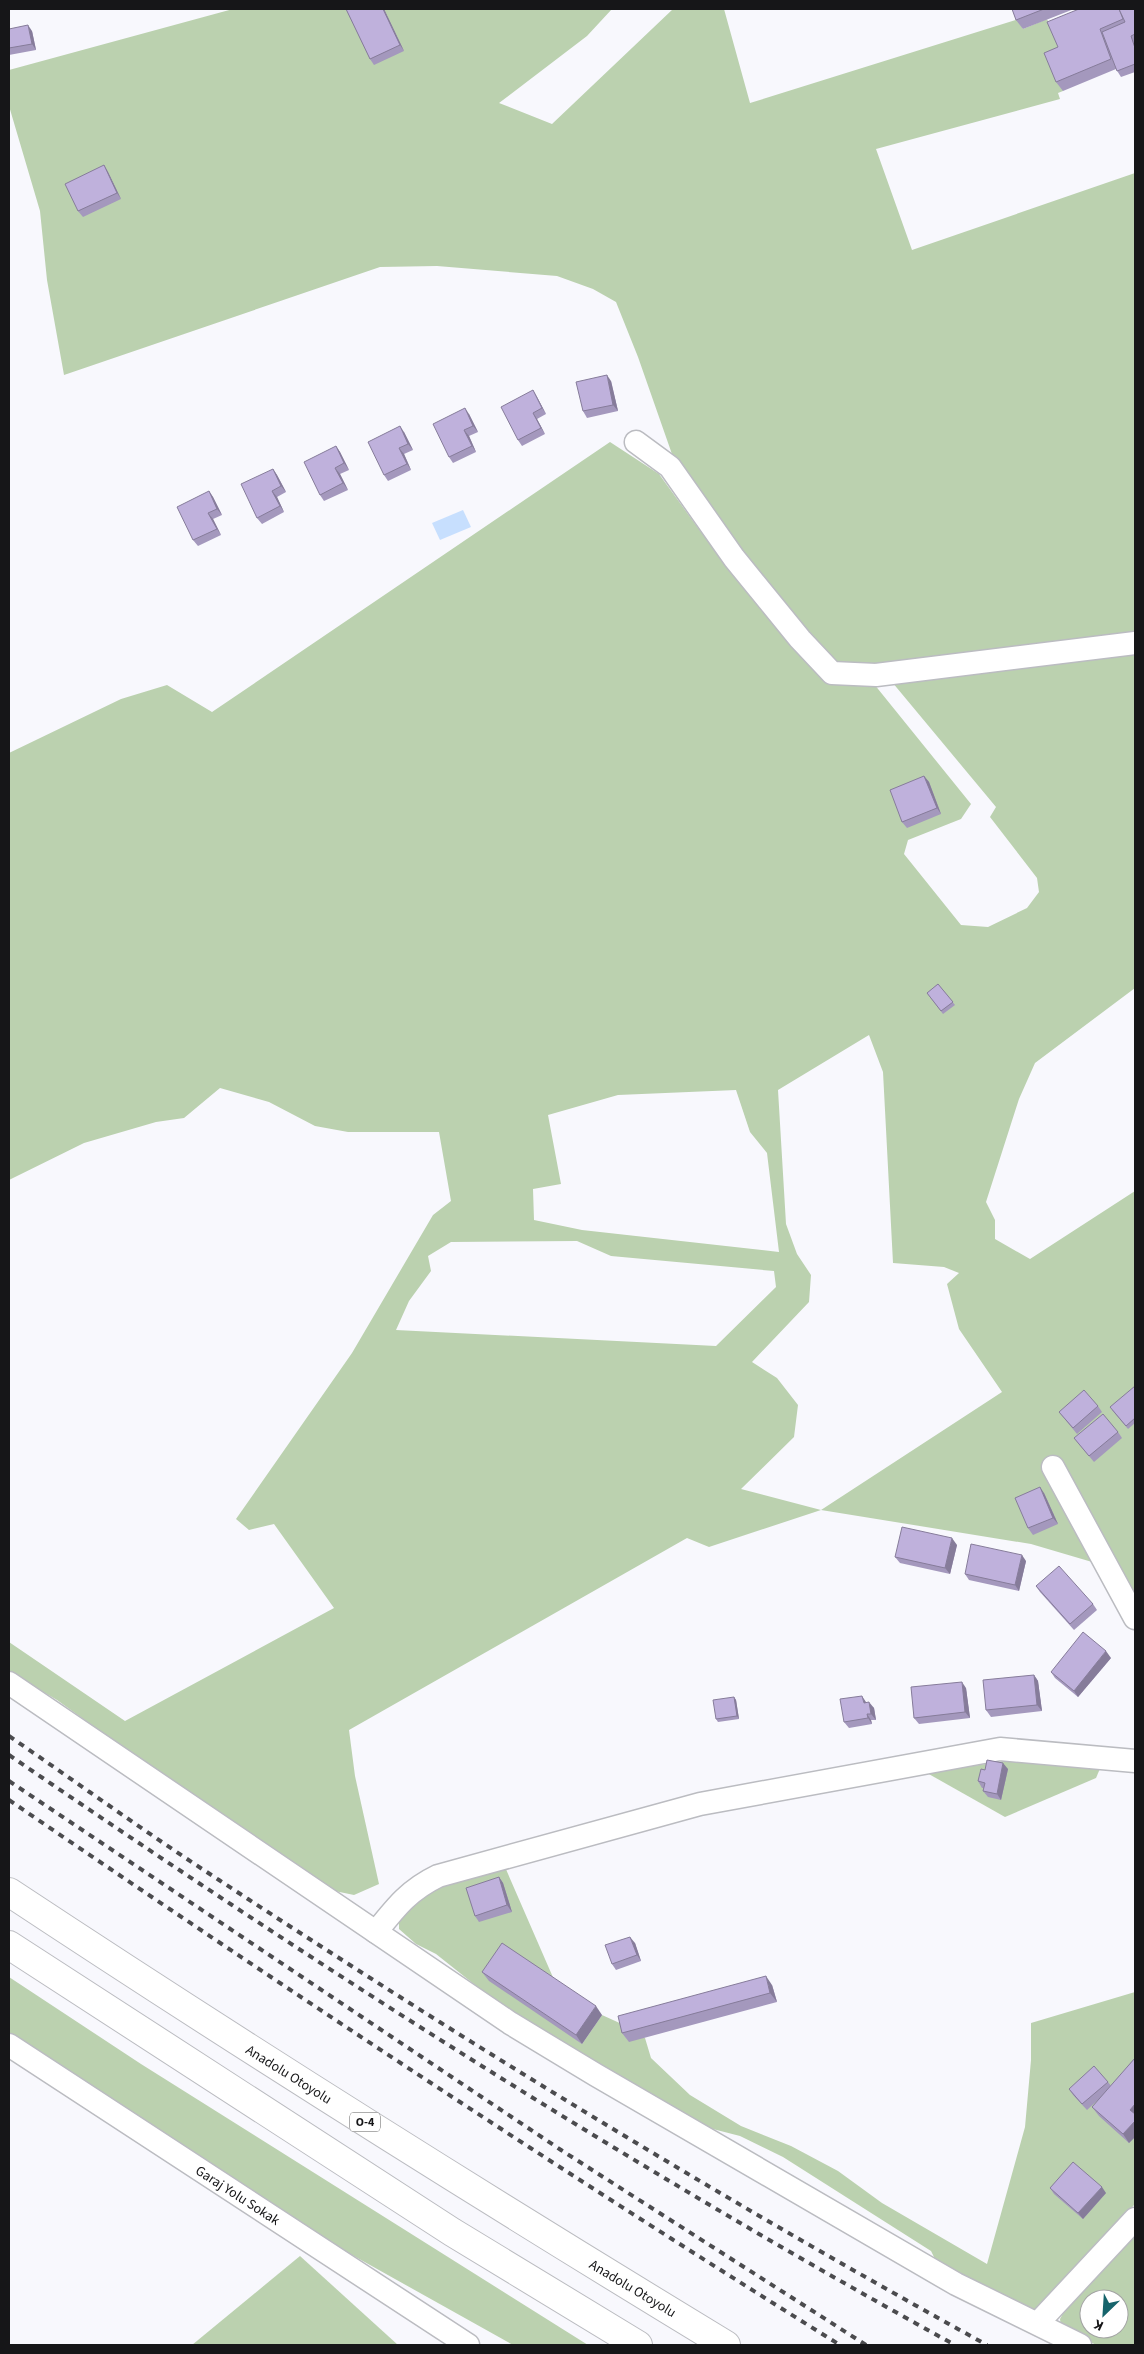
<svg xmlns="http://www.w3.org/2000/svg" width="1144" height="2354" font-family="'Source Sans 3',sans-serif">
<style>
.green{fill:#bbd1af;fill-rule:evenodd}
.water{fill:#c7dffe}
.lines{fill:none;stroke-linecap:round;stroke-linejoin:round}
.minor-casing{stroke:#bbbcc1;stroke-width:25}
.motorway-casing{stroke:#bbbcc1;stroke-width:30}
.minor{stroke:#fff;stroke-width:22}
.motorway{stroke:#fff;stroke-width:28}
.rail{stroke:#4b4b4e;stroke-width:4;stroke-dasharray:6 6;stroke-linecap:butt}
.wall{fill:#a498bd}
.shaded-wall{fill:#867c9a}
.building{fill:#bfb1dc;stroke:#867c9a}
.labels{text-anchor:middle;stroke-width:4;stroke-linejoin:round;paint-order:stroke}
.shield{fill:#fff;stroke:#5c5c5d;stroke-width:1}
.shield-label{font-size:12px;font-weight:bold;fill:#161618}
.street-label{font-size:14px;fill:#161618;stroke:#fff}
</style>
<rect width="100%" height="100%" fill="#f8f8fd"/>
<!-- green -->
<g class="green">
<polygon points="233,9 612,9 587,36 499,103 552,124 673,9 724,9 750,103 1019,19 1023,29 1047,19 1064,56 1063,91 1058,93 1060,99 876,149 912,250 1135,173 1135,635 859,667 835,663 747,560 673,457 638,357 616,302 593,289 557,276 437,266 380,267 64,375 47,280 40,211 9,106 9,70"/>
<path d="M 610,442 L 659,474 L 701,532 L 823,677 L 874,684 L 971,804 L 961,819 L 908,840 L 904,854 L 961,925 L 988,927 L 1027,908 L 1039,892 L 1037,878 L 990,817 L 996,807 L 892,682 L 1135,655 L 1135,988 L 1035,1063 L 1019,1099 L 986,1202 L 995,1220 L 995,1239 L 1030,1259 L 1135,1191 L 1135,1618 L 1109,1567 L 1031,1544 L 821,1510 L 709,1547 L 687,1538 L 349,1730 L 355,1776 L 379,1884 L 354,1895 L 330,1890 L 288,1867 L 57,1700 L 9,1672 L 9,1642 L 125,1721 L 334,1608 L 274,1524 L 249,1530 L 236,1519 L 352,1353 L 433,1215 L 451,1201 L 439,1132 L 348,1132 L 315,1126 L 269,1102 L 220,1088 L 184,1118 L 156,1122 L 84,1143 L 9,1180 L 9,753 L 121,699 L 167,685 L 212,712 ZM 869,1035 L 883,1072 L 893,1263 L 944,1267 L 959,1273 L 947,1284 L 959,1329 L 1002,1392 L 821,1510 L 741,1489 L 794,1437 L 798,1405 L 777,1378 L 752,1362 L 809,1302 L 811,1275 L 797,1254 L 786,1224 L 778,1090 ZM 736,1090 L 750,1132 L 767,1153 L 779,1252 L 582,1230 L 534,1220 L 533,1189 L 561,1184 L 548,1115 L 618,1095 ZM 577,1241 L 611,1256 L 774,1271 L 776,1287 L 716,1346 L 396,1330 L 409,1301 L 431,1271 L 428,1256 L 451,1242 Z"/>
<polygon points="1024,1758 1102,1764 1096,1778 1005,1817 927,1773"/>
<polygon points="505,1867 582,2044 602,2015 624,2025 645,2038 651,2058 690,2095 741,2126 791,2146 838,2171 882,2203 987,2264 1025,2127 1031,2060 1031,2023 1135,1992 1135,2204 1035,2312 936,2261 931,2251 783,2157 740,2136 709,2128 509,2012 436,1954 416,1944 399,1929 399,1917 412,1901 448,1880"/>
<polygon points="9,1977 141,2064 588,2345 513,2345 336,2246 9,2034"/>
<path d="M 1135,2234 L 1135,2345 L 1096,2345 L 1061,2326 L 1060,2319 L 1065,2310 ZM 1089,2299 L 1119,2299 L 1119,2329 L 1089,2329 Z"/>
<polygon points="300,2256 398,2345 192,2345"/>
</g>
<!-- water -->
<polygon class="water" points="463,510 471,527 440,540 432,523"/>
<g class="lines">
<defs>
<g id="minor">
<polyline points="636,442 670,467 734,558 800,639 832,673 876,675 1135,643"/>
<polyline points="1053,1467 1135,1618"/>
<polyline points="9,1683 510,2023 596,2075 956,2284 1080,2345"/>
<path d="M 376,1932 C 396,1907 409,1890 438,1876 L 700,1804 L 1000,1749 L 1135,1761"/>
<polyline points="9,2045 468,2345"/>
<polyline points="1038,2323 1135,2219"/>
</g>
<g id="motorway">
<path d="M 9,1892 C 245,2048 484,2198 726,2345"/>
<polyline points="9,1945 452,2232 638,2345"/>
</g>
</defs>
<!-- minor casing -->
<use href="#minor" class="minor-casing"/>
<!-- motorway casing -->
<use href="#motorway" class="motorway-casing"/>
<!-- minor -->
<use href="#minor" class="minor"/>
<!-- motorway -->
<use href="#motorway" class="motorway"/>
<!-- rail -->
<g class="rail">
<path d="M 9,1736 C 79,1784 148,1834 219,1880 C 470,2045 725,2201 987,2345"/>
<path d="M 9,1755 C 316,1965 629,2166 955,2345"/>
<polyline points="9,1781 561,2150 866,2345"/>
<path d="M 9,1800 C 283,1987 559,2170 840,2345"/>
</g>
</g>
<!-- wall -->
<g class="wall">
<polygon points="346,9 384,9 404,51 374,65 370,59"/>
<polygon points="1012,9 1074,9 1023,29 1016,20"/>
<polygon points="1135,9 1135,72 1121,77 1116,69 1063,91 1056,82 1058,47"/>
<polygon points="9,29 32,31 36,50 9,55"/>
<polygon points="104,165 108,172 121,199 83,217 78,211"/>
<polygon points="611,381 618,411 587,418 583,411"/>
<polygon points="533,390 537,397 546,414 537,419 545,434 522,446 518,440"/>
<polygon points="469,414 478,432 469,436 476,452 453,463 449,457"/>
<polygon points="404,432 413,450 404,454 411,470 388,481 384,475"/>
<polygon points="336,446 340,452 349,470 340,474 348,490 324,501 320,495"/>
<polygon points="273,469 277,475 286,492 277,497 284,512 262,524 257,518"/>
<polygon points="209,491 213,497 222,515 213,519 221,535 198,546 193,540"/>
<polygon points="924,776 929,782 941,814 907,828 902,822"/>
<polygon points="938,984 955,1005 943,1014 927,993"/>
<polygon points="1135,1386 1135,1423 1128,1429 1112,1410"/>
<polygon points="1098,1406 1102,1412 1077,1434 1059,1412"/>
<polygon points="1118,1432 1122,1438 1094,1462 1074,1438"/>
<polygon points="1044,1493 1058,1524 1033,1535 1028,1528"/>
<polygon points="957,1545 950,1574 900,1563 895,1557"/>
<polygon points="1026,1561 1019,1591 969,1580 965,1574"/>
<polygon points="1036,1586 1093,1604 1097,1610 1074,1630 1040,1592"/>
<polygon points="1111,1658 1078,1697 1055,1678 1051,1672"/>
<polygon points="1034,1675 1038,1681 1042,1711 991,1717 986,1710"/>
<polygon points="966,1688 970,1718 919,1724 914,1718"/>
<polygon points="734,1697 736,1700 739,1719 718,1722 716,1719"/>
<polygon points="866,1702 874,1708 876,1720 871,1720 872,1724 849,1728 844,1722"/>
<polygon points="1008,1769 1001,1800 988,1797 983,1791 984,1788 982,1788 978,1781 985,1770"/>
<polygon points="499,1877 503,1883 512,1912 479,1922 475,1916"/>
<polygon points="635,1943 641,1961 616,1970 612,1964"/>
<polygon points="482,1972 602,2015 582,2044 489,1981"/>
<polygon points="772,1985 777,2002 629,2042 622,2033"/>
<polygon points="1135,2058 1135,2137 1129,2143 1099,2116 1092,2107 1101,2097 1087,2110 1073,2095 1069,2089 1108,2082 1111,2086"/>
<polygon points="1050,2188 1106,2193 1083,2219 1054,2194"/>
</g>
<!-- shaded-wall -->
<g class="shaded-wall">
<polygon points="383,9 384,9 404,51 400,45"/>
<polygon points="28,25 32,31 36,50 32,44"/>
<polygon points="104,165 108,172 121,199 117,193"/>
<polygon points="607,375 611,381 618,411 613,405"/>
<polygon points="533,390 537,397 546,414 542,408"/>
<polygon points="465,408 469,414 478,432 473,426"/>
<polygon points="533,413 537,419 545,434 541,428"/>
<polygon points="400,426 404,432 413,450 408,444"/>
<polygon points="464,430 469,436 476,452 472,446"/>
<polygon points="336,446 340,452 349,470 344,463"/>
<polygon points="399,448 404,454 411,470 407,464"/>
<polygon points="335,468 340,474 348,490 343,483"/>
<polygon points="273,469 277,475 286,492 281,486"/>
<polygon points="209,491 213,497 222,515 217,509"/>
<polygon points="272,491 277,497 284,512 280,506"/>
<polygon points="208,513 213,519 221,535 217,529"/>
<polygon points="924,776 929,782 941,814 937,808"/>
<polygon points="1040,1487 1044,1493 1058,1524 1053,1518"/>
<polygon points="952,1538 957,1545 950,1574 945,1568"/>
<polygon points="1022,1555 1026,1561 1019,1591 1015,1585"/>
<polygon points="1106,1651 1111,1658 1078,1697 1074,1691"/>
<polygon points="1034,1675 1038,1681 1042,1711 1037,1705"/>
<polygon points="962,1682 966,1688 970,1718 965,1712"/>
<polygon points="862,1696 866,1702 868,1709 864,1703"/>
<polygon points="734,1697 736,1700 739,1719 737,1716"/>
<polygon points="869,1702 874,1708 876,1720 871,1714"/>
<polygon points="867,1714 871,1720 872,1724 868,1718"/>
<polygon points="1003,1763 1008,1769 1001,1800 997,1794"/>
<polygon points="499,1877 503,1883 512,1912 507,1905"/>
<polygon points="630,1937 635,1943 641,1961 637,1955"/>
<polygon points="766,1976 772,1985 777,2002 770,1993"/>
<polygon points="596,2006 602,2015 582,2044 576,2035"/>
<polygon points="1135,2104 1135,2117 1130,2110"/>
<polygon points="1135,2121 1135,2137 1129,2143 1123,2134"/>
<polygon points="1102,2187 1106,2193 1083,2219 1078,2213"/>
</g>
<!-- building -->
<g class="building">
<polygon points="346,9 383,9 400,45 370,59"/>
<polygon points="1012,9 1044,9 1016,20"/>
<polygon points="1079,9 1119,9 1123,19 1100,29 1111,59 1056,82 1044,53 1058,47 1047,22"/>
<polygon points="1119,9 1135,9 1135,34 1131,36 1135,48 1135,64 1117,71 1102,32 1125,22"/>
<polygon points="28,25 32,44 9,48 9,29"/>
<polygon points="104,165 117,193 78,211 65,184"/>
<polygon points="607,375 613,405 583,411 576,382"/>
<polygon points="533,390 542,408 533,413 541,428 518,440 501,407"/>
<polygon points="465,408 473,426 464,430 472,446 449,457 433,424"/>
<polygon points="400,426 408,444 399,448 407,464 384,475 368,442"/>
<polygon points="336,446 344,463 335,468 343,483 320,495 304,462"/>
<polygon points="273,469 281,486 272,491 280,506 257,518 241,484"/>
<polygon points="209,491 217,509 208,513 217,529 193,540 177,507"/>
<polygon points="924,776 937,808 902,822 890,790"/>
<polygon points="938,984 953,1002 941,1011 927,993"/>
<polygon points="1135,1386 1135,1418 1126,1426 1110,1407"/>
<polygon points="1084,1390 1098,1406 1073,1428 1059,1412"/>
<polygon points="1103,1414 1118,1432 1089,1456 1074,1438"/>
<polygon points="1040,1487 1053,1518 1028,1528 1015,1498"/>
<polygon points="902,1527 952,1538 945,1568 895,1557"/>
<polygon points="971,1544 1022,1555 1015,1585 965,1574"/>
<polygon points="1059,1566 1093,1604 1070,1624 1036,1586"/>
<polygon points="1083,1632 1106,1651 1074,1691 1051,1672"/>
<polygon points="1034,1675 1037,1705 986,1710 983,1680"/>
<polygon points="962,1682 965,1712 914,1718 911,1687"/>
<polygon points="862,1696 864,1703 869,1702 871,1714 867,1714 868,1718 844,1722 840,1699"/>
<polygon points="734,1697 737,1716 716,1719 713,1700"/>
<polygon points="987,1760 1003,1763 997,1794 983,1791 985,1783 978,1781 981,1769 985,1770"/>
<polygon points="499,1877 507,1905 475,1916 466,1888"/>
<polygon points="630,1937 637,1955 612,1964 605,1945"/>
<polygon points="502,1943 596,2006 576,2035 482,1972"/>
<polygon points="766,1976 770,1993 622,2033 618,2016"/>
<polygon points="1135,2058 1135,2104 1130,2110 1135,2114 1135,2121 1123,2134 1092,2107"/>
<polygon points="1094,2066 1108,2082 1082,2104 1069,2089"/>
<polygon points="1073,2162 1102,2187 1078,2213 1050,2188"/>
</g>
<g class="labels">
<!-- shield labels -->
<rect class="shield" x="350" y="2112.5" width="30" height="19" rx="4"/>
<g class="shield-label">
<text x="365" y="2126">O-4</text>
</g>
<!-- street labels -->
<g class="street-label">
<text transform="translate(289 2074) rotate(32)" y="5">Anadolu Otoyolu</text>
<text transform="translate(238 2195) rotate(33)" y="5">Garaj Yolu Sokak</text>
<text transform="translate(633 2288) rotate(31)" y="5">Anadolu Otoyolu</text>
</g>
</g>
<!-- border -->
<rect width="1144" height="2354" fill="none" stroke="#161618" stroke-width="20"/>
<!-- north arrow -->
<g transform="translate(1104 2314) rotate(205)"><circle r="24" fill="#ffffff" stroke="#a2a2a3"/>
<path d="M0-4L9 19L0 12L-9 19Z" fill="#16646c"/>
<text y="-8" font-size="14" font-weight="bold" text-anchor="middle" fill="#161618">K</text>
</g>
</svg>
